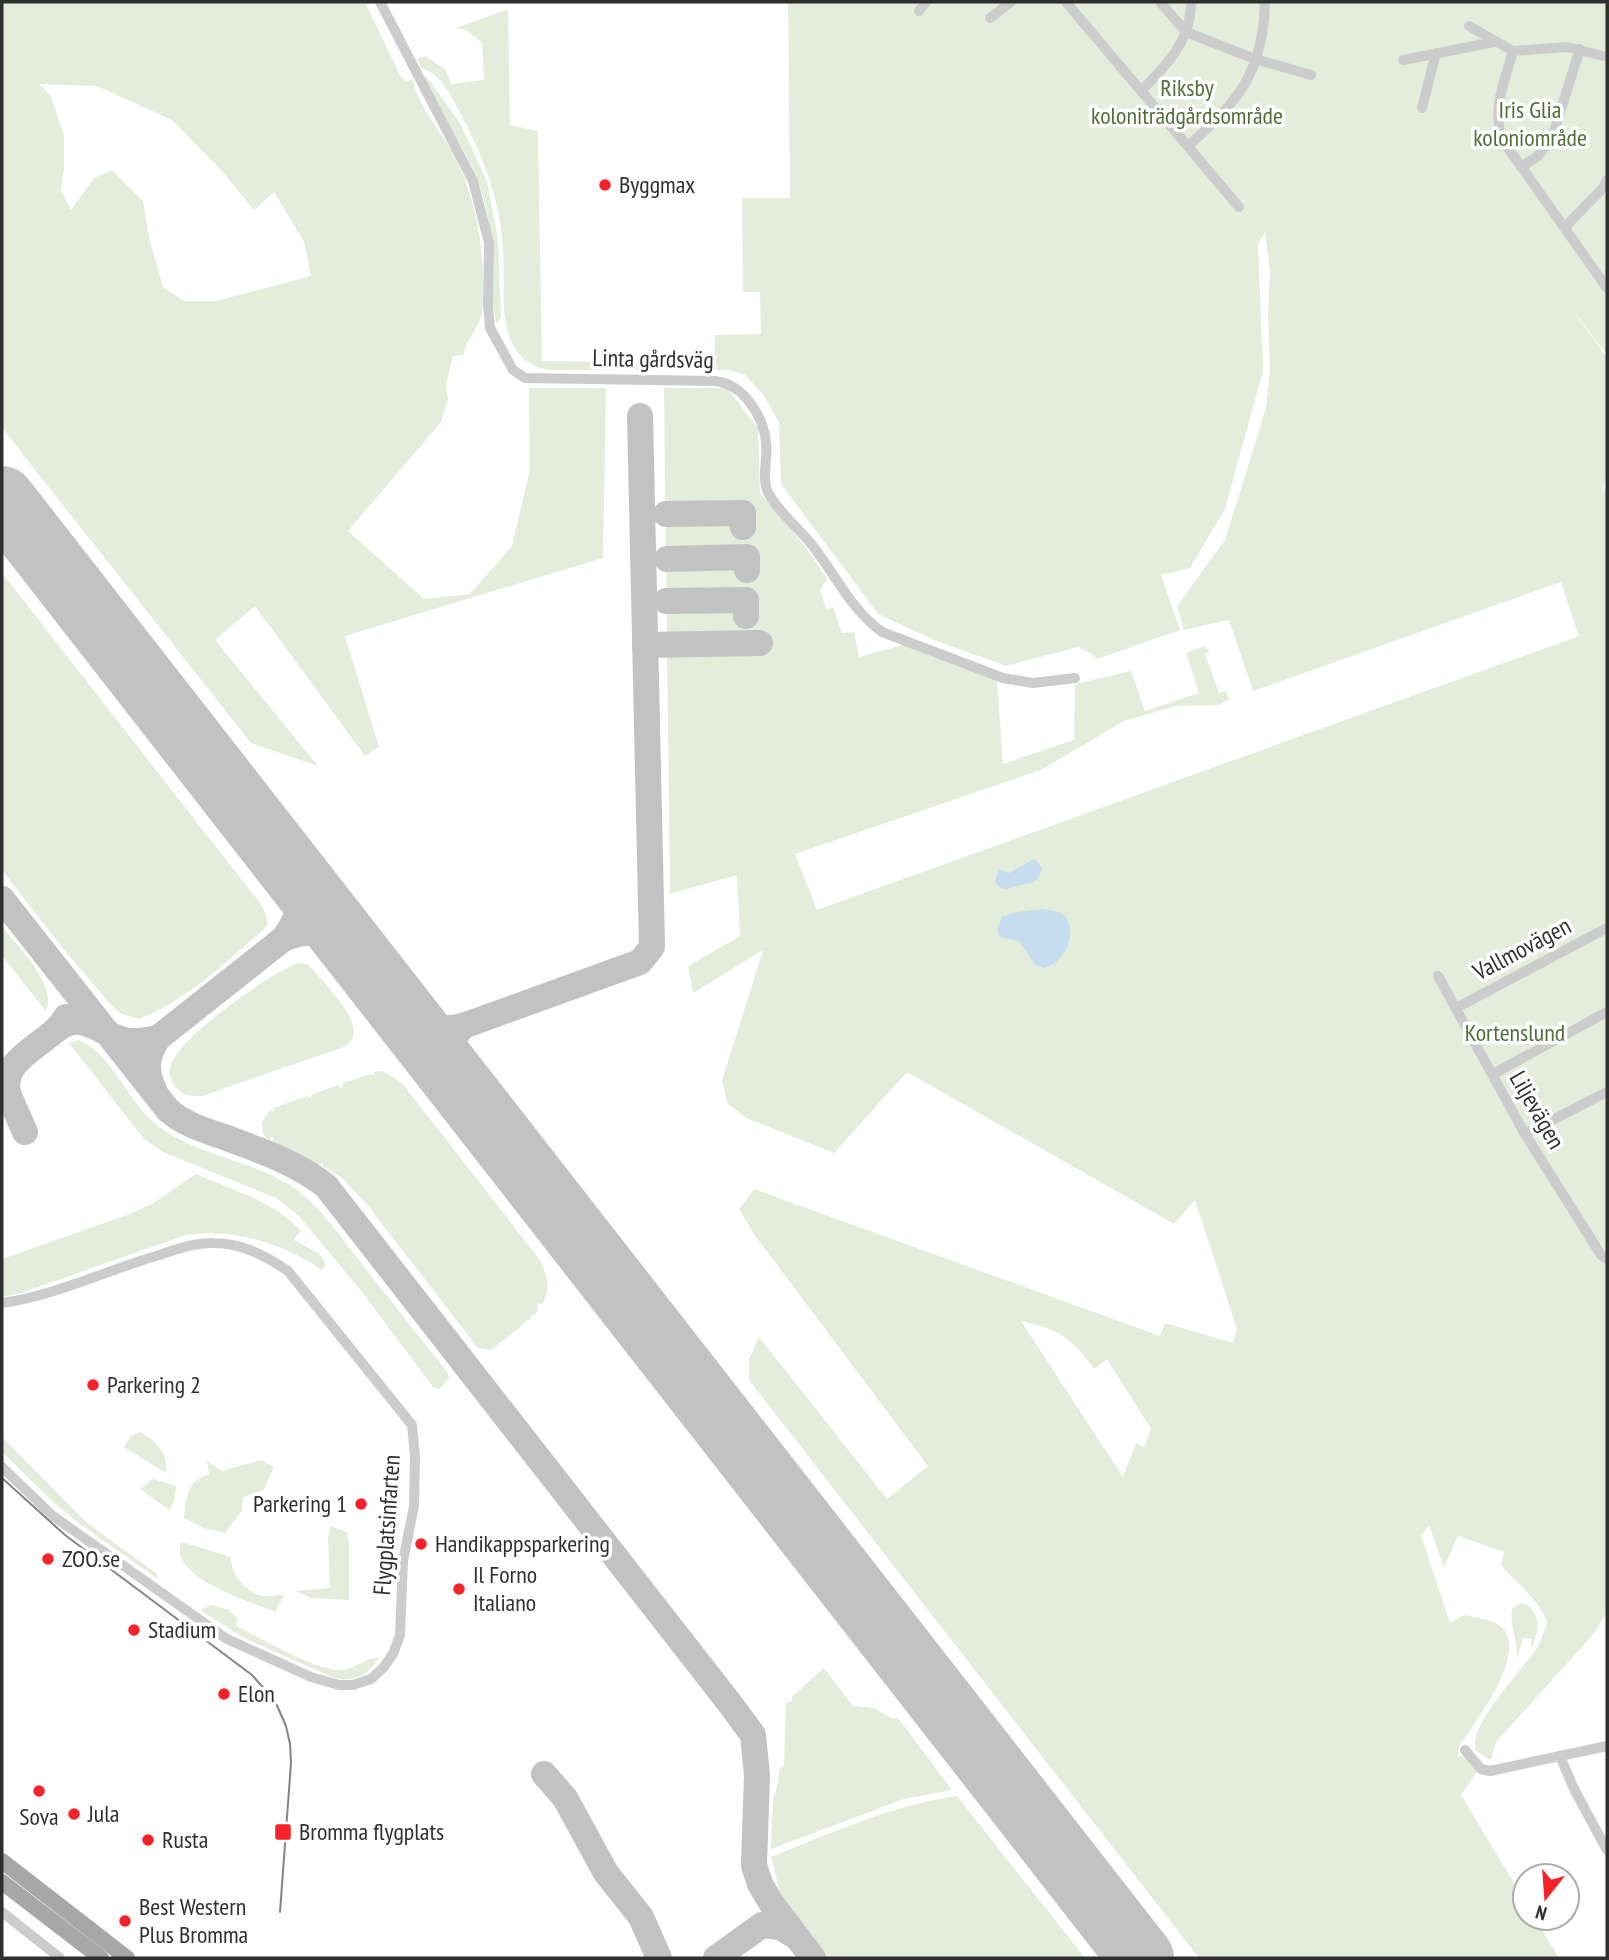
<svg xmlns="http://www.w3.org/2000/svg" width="1609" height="1960" font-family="'PT Sans Narrow',sans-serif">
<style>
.green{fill:#e4eddb;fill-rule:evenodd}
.water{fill:#c5ddef}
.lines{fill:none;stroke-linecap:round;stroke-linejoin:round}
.taxiway{stroke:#c2c2c2;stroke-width:26}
.runway{stroke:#c2c2c2;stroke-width:66}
.minor{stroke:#ccc;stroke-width:10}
.primary{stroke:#a7a7a7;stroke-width:16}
.tram{stroke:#848484;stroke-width:2}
.poi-dot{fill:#f52229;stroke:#fff;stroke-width:2.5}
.labels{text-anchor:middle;stroke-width:7;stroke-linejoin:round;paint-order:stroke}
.park-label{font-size:24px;fill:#4f6e38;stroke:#fff}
.poi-label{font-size:24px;fill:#2f2f2f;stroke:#fff;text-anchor:start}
.street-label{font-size:24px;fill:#2f2f2f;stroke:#fff}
</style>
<rect width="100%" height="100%" fill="#fff"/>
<!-- green -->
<g class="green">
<path d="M 2,2 L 365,2 L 401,77 L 406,81 L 413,80 C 418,106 438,127 451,150 C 474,193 483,236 483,285 C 482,295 484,307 481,317 C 476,331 466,340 463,355 L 453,356 L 446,384 L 448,400 L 441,422 L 348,531 L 424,599 L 470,594 L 512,546 L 530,469 L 529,388 L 606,388 L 603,558 L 345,636 L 379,747 L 365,756 L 255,606 L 215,640 L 318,766 L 251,743 L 2,428 ZM 39,84 L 97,86 L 172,120 L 222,171 L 254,210 L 274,192 L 304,242 L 311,276 L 216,301 L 184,301 L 163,287 L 149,237 L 143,201 L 112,170 L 94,178 L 71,210 L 61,191 L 64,168 L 64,135 L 51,96 Z"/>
<path d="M 788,2 L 1607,2 L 1607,355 L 1562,296 L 1607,357 L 1607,475 L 1602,493 L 1607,482 L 1607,1613 L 1591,1637 L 1496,1742 L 1491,1760 L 1476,1751 C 1467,1725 1522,1671 1537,1648 C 1542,1640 1544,1631 1547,1622 C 1539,1599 1517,1584 1501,1565 L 1504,1552 L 1458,1536 L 1444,1568 L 1429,1525 L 1421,1535 L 1450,1623 L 1464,1615 C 1477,1618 1495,1619 1504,1630 C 1524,1653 1483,1711 1469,1732 C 1463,1741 1458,1744 1458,1756 L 1463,1757 L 1479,1769 L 1461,1795 L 1525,1901 L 1525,1918 L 1535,1918 L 1559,1958 L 1199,1958 L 749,1380 L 749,1359 L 759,1337 L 887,1499 L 928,1466 L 754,1234 L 739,1209 L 754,1189 L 1160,1336 L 1165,1323 L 1233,1343 L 1237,1329 L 1195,1200 L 1174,1224 L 907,1072 L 834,1153 L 746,1118 L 727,1103 L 722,1081 L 763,950 L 693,993 L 688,966 L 740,936 L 737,875 L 670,894 L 664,388 L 727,388 L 758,428 L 760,493 L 805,546 L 827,579 L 820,590 L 826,609 L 833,607 L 842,633 L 854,632 L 859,657 L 903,645 L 997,680 L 1003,764 L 1074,740 L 1075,684 L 1131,671 L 1145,711 L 1199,693 L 1186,653 L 1204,646 L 1210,652 L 1205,654 L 1219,693 L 1225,691 L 1230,699 L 1218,705 L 1176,706 L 1124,721 L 1041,770 L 795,854 L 817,910 L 1579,636 L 1561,582 L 1253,691 L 1229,620 L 1184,630 L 1177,606 L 1225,540 L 1266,408 L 1270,370 L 1268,313 L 1270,272 L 1265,232 L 1258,244 L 1263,371 L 1225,509 L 1190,568 L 1161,575 L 1180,630 L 1097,659 L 1092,654 L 1078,647 L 1006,666 L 934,640 L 878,614 L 781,484 L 779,422 L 763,394 L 745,375 L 730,370 L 549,370 C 528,366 515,355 508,333 C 501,309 505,274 503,248 C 500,197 481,151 457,107 C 450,93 438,71 422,69 L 417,59 L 425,56 L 446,70 L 451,84 L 484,80 L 482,43 L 466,30 L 456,28 L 508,9 L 510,125 L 538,131 L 542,361 L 714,363 L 715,335 L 761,334 L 760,292 L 743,292 L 742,198 L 790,198 ZM 1021,1321 C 1059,1329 1072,1338 1094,1369 L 1107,1359 L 1151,1429 L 1144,1447 L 1136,1443 L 1123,1477 Z"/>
<path d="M 423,75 L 430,81 L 460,123 L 487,181 L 498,240 L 501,318 L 496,324 C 488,281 496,241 483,196 C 470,152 440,117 423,75 Z"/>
<path d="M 2,573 L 245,884 C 255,897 269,910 267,926 C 233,957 182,1004 139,1019 L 122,1014 L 113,1007 L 65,951 L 2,870 Z"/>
<path d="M 2,927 C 18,946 58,986 46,1011 L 2,956 Z"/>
<path d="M 298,963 L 307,964 L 313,970 C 325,984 362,1020 352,1039 C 350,1042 347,1045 344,1047 L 202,1096 C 189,1096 182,1096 174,1085 C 171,1080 169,1074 170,1069 C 171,1042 272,972 298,963 Z"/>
<path d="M 79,1040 C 115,1057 127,1102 158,1126 C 194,1154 252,1161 290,1185 C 319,1204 340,1236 362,1264 C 390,1300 419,1336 448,1373 L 449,1379 L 439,1389 L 433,1387 L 362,1292 L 298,1215 L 276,1198 L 163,1152 L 144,1139 L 69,1043 Z"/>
<path d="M 382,1071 L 401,1082 L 540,1260 C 547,1276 552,1288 542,1304 L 539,1303 L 537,1305 L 538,1309 L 534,1316 L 531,1314 L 531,1318 L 491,1350 L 478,1348 L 365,1202 L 342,1178 L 323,1166 L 323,1162 L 319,1165 L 273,1142 L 274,1138 L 271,1137 L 269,1141 L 263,1134 L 262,1122 L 270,1110 L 273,1112 L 274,1108 L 307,1096 L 311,1099 L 311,1095 L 338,1085 L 340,1088 L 343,1087 L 343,1083 L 371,1074 L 374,1076 L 374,1072 Z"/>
<path d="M 196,1174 L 256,1199 L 278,1211 L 301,1230 L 294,1240 L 320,1254 L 326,1264 L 322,1270 C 281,1243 234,1228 186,1235 L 21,1293 L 2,1297 L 2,1259 L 127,1215 L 152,1204 Z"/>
<path d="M 140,1432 C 156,1442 168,1451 166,1473 L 124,1447 L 131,1436 Z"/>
<polygon points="2,1437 86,1522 157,1574 158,1579 81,1525 52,1501 2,1452"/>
<path d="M 207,1460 L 221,1471 L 261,1460 L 274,1467 L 263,1491 L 243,1497 L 242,1511 L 225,1533 L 204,1528 L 184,1518 C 187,1496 186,1483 209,1474 Z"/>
<polygon points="153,1479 176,1486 174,1502 169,1510 140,1489"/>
<polygon points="331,1526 347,1532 349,1545 349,1600 311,1598 296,1591 330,1588 328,1537"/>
<path d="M 182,1542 L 231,1557 C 230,1572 246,1593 261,1596 C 268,1597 277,1595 284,1595 L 275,1612 C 249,1601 195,1585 182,1559 C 179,1555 180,1548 180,1543 Z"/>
<path d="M 1521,1603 C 1542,1608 1540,1633 1531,1648 L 1532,1639 L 1523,1638 L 1516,1662 C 1520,1643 1509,1628 1512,1609 Z"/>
<path d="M 212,1605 L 229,1610 L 237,1618 L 236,1626 C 261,1638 317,1672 343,1670 C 357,1668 365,1657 379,1658 C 367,1676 355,1682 334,1678 L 246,1639 L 203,1612 L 202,1609 Z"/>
<polygon points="824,1668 853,1706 873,1708 894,1719 898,1718 952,1790 904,1799 771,1849 773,1796 776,1792 780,1768 784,1766 786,1703 792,1701 792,1697"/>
<path d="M 957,1796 L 1085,1958 L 827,1958 L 782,1901 L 771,1857 C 832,1833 892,1805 957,1796 Z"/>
</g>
<!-- water -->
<g class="water">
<path d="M 1034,859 L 1042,868 C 1039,881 1034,883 1022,885 C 1010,886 1005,895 995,882 L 999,869 L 1009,873 Z"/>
<path d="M 1042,909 L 1059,912 L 1066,917 C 1077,935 1065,963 1044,968 L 1035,965 L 1019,941 L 1000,937 L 997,929 L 1002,917 L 1017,912 Z"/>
</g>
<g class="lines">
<!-- taxiway -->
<g class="taxiway">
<polyline points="666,514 743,513 743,527"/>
<polyline points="2,515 15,522 29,534"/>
<polyline points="667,559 747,557 747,570"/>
<polyline points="666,601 746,600 746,616"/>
<polyline points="645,645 760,643"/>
<path d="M 298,879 C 302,906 300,916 283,939 C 307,929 324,931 347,942"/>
<path d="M 2,899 L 168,1110 C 185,1125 207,1131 227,1138 C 261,1151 297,1163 326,1186 L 731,1705 L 753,1735 L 757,1775 L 754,1865 L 760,1884 L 772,1904 L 813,1958"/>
<path d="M 404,1015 C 428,1031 435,1031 463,1026 C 446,1046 441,1056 455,1080"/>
<polyline points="463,1026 640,962 652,947 640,416"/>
<path d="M 56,1030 C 84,1009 99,1034 124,1040 C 135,1043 147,1040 158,1038 C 146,1056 145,1071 154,1090"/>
<polyline points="158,1038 283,939"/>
<polyline points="2,1080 25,1132"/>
<path d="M 8,1094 C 0,1055 51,1045 66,1017"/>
<polyline points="544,1774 565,1798 606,1873 641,1917 659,1958"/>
<polyline points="716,1958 762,1925 780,1927 798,1938"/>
</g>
<!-- runway -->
<polyline class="runway" points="2,499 1141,1958"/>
<!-- minor -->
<g class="minor">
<path d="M 380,2 L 473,181 L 489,243 L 488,306 L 490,328 L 513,370 L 525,378 L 715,381 C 743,384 763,415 766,442 C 768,457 762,477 767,490 C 773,506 797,527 808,540 C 834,571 849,608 882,632 L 1003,678 L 1033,683 L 1075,678"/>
<polyline points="1066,2 1239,207"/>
<polyline points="1160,2 1186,32 1255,59 1311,75"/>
<polyline points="919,11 926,2"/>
<polyline points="990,18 1011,2"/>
<polyline points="1469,26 1513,51 1567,47 1607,57"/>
<path d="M 1513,51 C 1504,83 1493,105 1501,138 L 1607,288"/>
<polyline points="1403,60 1494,42"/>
<path d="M 1142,90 C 1168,64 1191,40 1191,2"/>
<polyline points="1422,108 1436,53"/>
<path d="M 1189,145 C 1239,101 1263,72 1265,2"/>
<polyline points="1521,167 1538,156 1552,138 1580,49"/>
<polyline points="1565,227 1603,188 1607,180"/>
<polyline points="1438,976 1525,1134 1601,1255 1607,1259"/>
<polyline points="1456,1008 1607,928"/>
<polyline points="1493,1074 1607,1012"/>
<polyline points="1525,1134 1607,1092"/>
<path d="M 2,1303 C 54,1296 105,1271 156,1256 C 175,1250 194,1242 214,1243 C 242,1243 266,1256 288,1271 L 412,1425 L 415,1456 L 414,1506 L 403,1561 L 400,1635 L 393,1654 L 383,1668 L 371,1679 L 353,1685 L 339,1685 L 311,1677 L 227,1639 L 53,1516 L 2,1467"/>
<polyline points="1465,1750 1481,1769 1490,1771 1607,1746"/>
<polyline points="1560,1756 1574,1789 1607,1850"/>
<polyline points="2,1912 60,1958"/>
</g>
<!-- primary -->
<g class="primary">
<polyline points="2,1861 127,1958"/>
<polyline points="2,1882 101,1958"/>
</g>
<!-- tram -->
<polyline class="tram" points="2,1478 65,1535 252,1675 275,1701 286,1726 290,1744 291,1763 280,1912"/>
</g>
<!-- markers -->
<g class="poi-dot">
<circle cx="605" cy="185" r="7"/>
<circle cx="93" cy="1385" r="7"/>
<circle cx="361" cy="1504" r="7"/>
<circle cx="421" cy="1544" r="7"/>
<circle cx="48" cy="1559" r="7"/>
<circle cx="459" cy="1589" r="7"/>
<circle cx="134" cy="1630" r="7"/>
<circle cx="224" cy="1694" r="7"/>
<circle cx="39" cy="1791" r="7"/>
<circle cx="74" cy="1814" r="7"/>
<rect x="274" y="1823" width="18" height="18" rx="3.5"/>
<circle cx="148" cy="1840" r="7"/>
<circle cx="125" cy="1921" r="7"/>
</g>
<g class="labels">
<!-- park labels -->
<g class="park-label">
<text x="1187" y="96">Riksby<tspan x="1187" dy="28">koloniträdgårdsområde</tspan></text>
<text x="1530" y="118">Iris Glia<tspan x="1530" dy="28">koloniområde</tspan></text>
<text x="1515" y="1041">Kortenslund</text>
</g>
<!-- poi labels -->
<g class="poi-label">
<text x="619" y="193">Byggmax</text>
<text x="107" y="1393">Parkering 2</text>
<text x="347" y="1512" text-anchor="end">Parkering 1</text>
<text x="435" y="1552">Handikappsparkering</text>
<text x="62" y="1567">ZOO.se</text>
<text x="473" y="1583">Il Forno<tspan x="473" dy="28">Italiano</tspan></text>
<text x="148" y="1638">Stadium</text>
<text x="238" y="1702">Elon</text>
<text x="88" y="1822">Jula</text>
<text x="39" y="1825" text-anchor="middle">Sova</text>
<text x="299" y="1840">Bromma flygplats</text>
<text x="162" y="1848">Rusta</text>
<text x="139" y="1915">Best Western<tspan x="139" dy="28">Plus Bromma</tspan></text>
</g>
<!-- street labels -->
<g class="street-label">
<text transform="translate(653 359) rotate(1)" y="8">Linta gårdsväg</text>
<text transform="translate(1522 949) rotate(-28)" y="8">Vallmovägen</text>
<text transform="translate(1537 1110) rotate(60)" y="8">Liljevägen</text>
<text transform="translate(387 1525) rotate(-86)" y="8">Flygplatsinfarten</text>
</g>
</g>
<!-- border -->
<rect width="1609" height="1960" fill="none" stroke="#2f2f2f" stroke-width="7"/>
<!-- north arrow -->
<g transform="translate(1546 1897) rotate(197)"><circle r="33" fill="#ffffff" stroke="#acacac" stroke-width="2"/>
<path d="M0-5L12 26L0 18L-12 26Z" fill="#f52229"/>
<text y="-10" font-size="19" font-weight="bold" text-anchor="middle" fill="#2f2f2f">N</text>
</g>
</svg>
